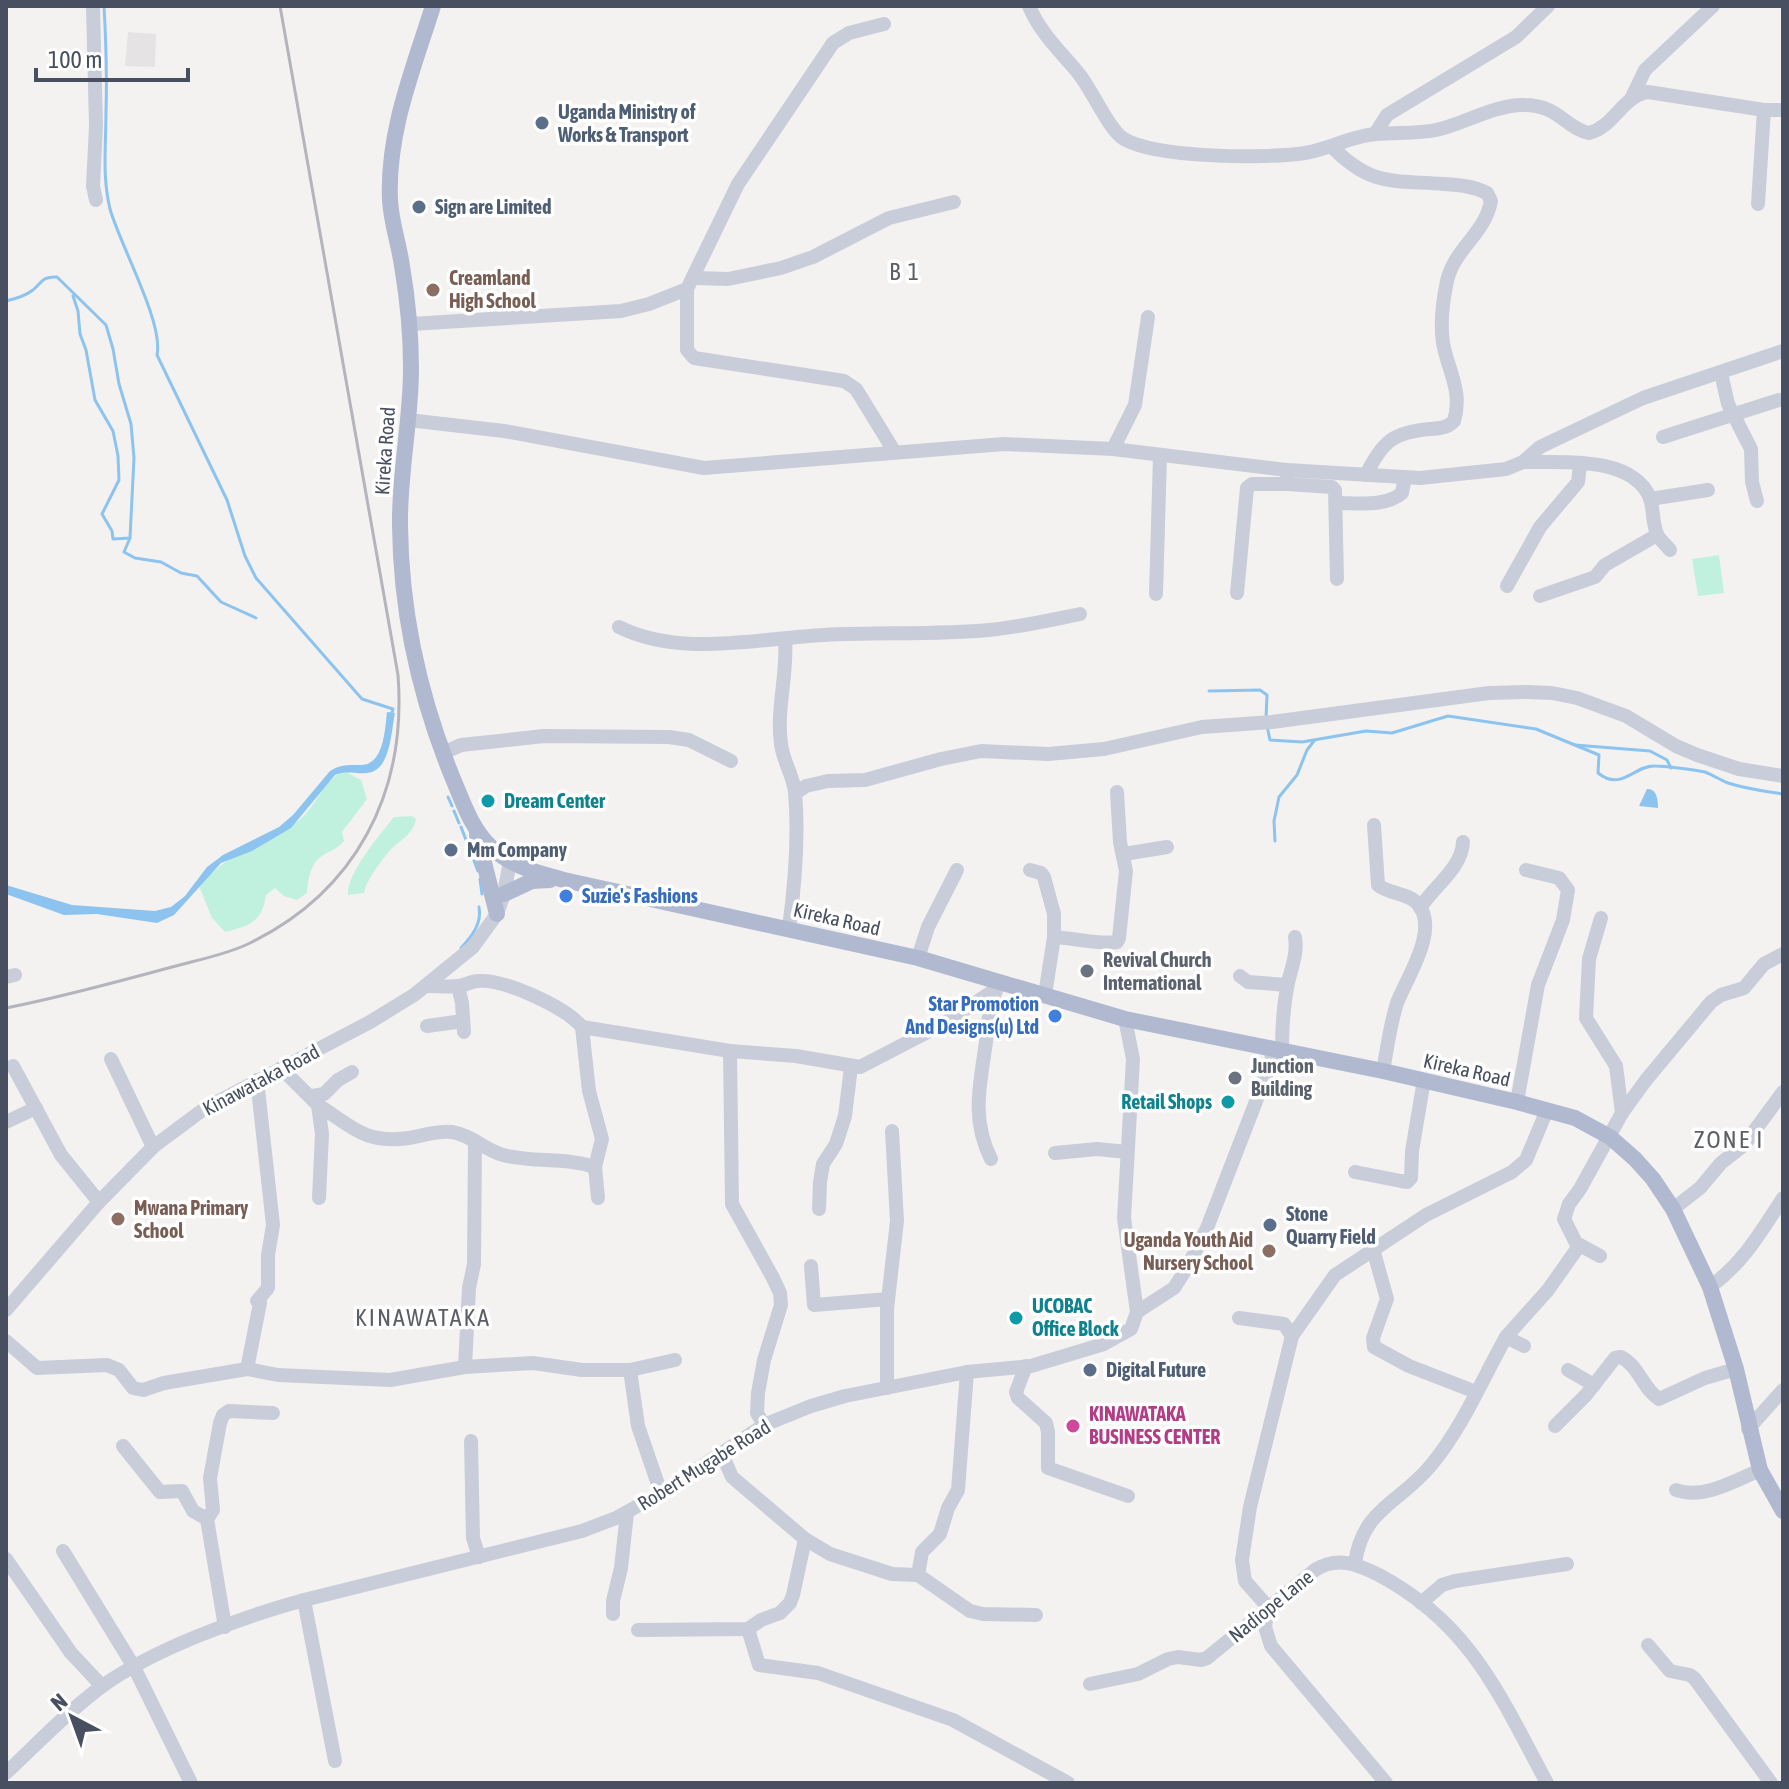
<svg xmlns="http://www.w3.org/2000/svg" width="1789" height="1789" font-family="'Asap Condensed',sans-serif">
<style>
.education{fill:#e5e3e3}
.green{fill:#c0f1de}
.water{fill:#8cc3ef}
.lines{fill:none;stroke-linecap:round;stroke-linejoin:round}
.stream{stroke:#8cc3ef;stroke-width:3}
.minor{stroke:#c8cdd9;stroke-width:14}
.major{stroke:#b1b9d0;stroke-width:16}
.rail{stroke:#b3b4bc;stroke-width:3}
.service-dot{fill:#5c6f8a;stroke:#fff;stroke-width:3}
.education-dot{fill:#8d6e63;stroke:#fff;stroke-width:3}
.culture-dot{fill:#0f9aa8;stroke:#fff;stroke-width:3}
.shop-dot{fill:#3f7fe0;stroke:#fff;stroke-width:3}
.worship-dot{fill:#6b7280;stroke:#fff;stroke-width:3}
.hotel-dot{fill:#d1479c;stroke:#fff;stroke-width:3}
.labels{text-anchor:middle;stroke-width:7;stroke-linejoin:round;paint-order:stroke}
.service-label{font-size:20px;font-weight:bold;fill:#4e5e75;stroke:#fff;text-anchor:start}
.education-label{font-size:20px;font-weight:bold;fill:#785e54;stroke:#fff;text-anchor:start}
.street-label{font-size:20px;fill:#484f60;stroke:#fff}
.culture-label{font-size:20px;font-weight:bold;fill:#0d838f;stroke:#fff;text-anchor:start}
.shop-label{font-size:20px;font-weight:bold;fill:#366cbe;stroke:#fff;text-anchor:start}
.worship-label{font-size:20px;font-weight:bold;fill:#5b616d;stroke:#fff;text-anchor:start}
.hotel-label{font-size:20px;font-weight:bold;fill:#b23c85;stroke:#fff;text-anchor:start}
.quarter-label{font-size:24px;letter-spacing:2px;fill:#5d5f66;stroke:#fff}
</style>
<rect width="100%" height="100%" fill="#f4f2f1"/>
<!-- education -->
<polygon class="education" points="128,32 156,34 155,67 125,66"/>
<!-- green -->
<g class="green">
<polygon points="1719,555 1724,593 1698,596 1692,559"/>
<path d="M 344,771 L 361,780 L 367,799 L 342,832 L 344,841 C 335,851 332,849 322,856 C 310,864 308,880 307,893 L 297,900 L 284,896 L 275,888 L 266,895 C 262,922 250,926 225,932 L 212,918 L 199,886 C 227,852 263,846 298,821 C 317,807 321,781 344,771 Z"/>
<path d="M 412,816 L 416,819 C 413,837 396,841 387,854 C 379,864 366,881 364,893 L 348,895 C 347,872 380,835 394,817 Z"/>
</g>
<!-- water -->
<g class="water">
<path d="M 387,712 L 395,713 C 391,731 391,771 367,773 C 355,774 346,770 335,775 L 291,828 L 252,851 L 221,863 L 174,915 L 157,923 L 97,914 L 64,915 L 6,894 L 6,885 L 72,905 L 155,911 L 171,907 L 185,896 L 207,867 L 223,855 L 279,827 L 293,815 L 330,771 C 341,764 349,765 361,765 C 384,765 385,729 387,712 Z"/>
<path d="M 1647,789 C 1657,788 1658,801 1658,808 L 1639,806 Z"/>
</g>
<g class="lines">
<!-- stream -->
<g class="stream">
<path d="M 104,6 C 106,41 107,76 106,111 C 106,145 102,176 110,209 C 120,245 164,323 157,355 L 227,500 L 245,556 L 256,578 L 362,699 L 393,709 L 391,716"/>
<polyline points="73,296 78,311 80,334 86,350 95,400 113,431 118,456 119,480 102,514 112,531 113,539 130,538"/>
<path d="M 6,301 C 15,299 25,296 33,290 C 42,282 43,276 57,277 L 106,325 L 113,349 L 119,384 L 131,424 L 134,458 L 130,538 L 124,552 L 135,558 L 161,562 L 181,573 L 197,576 L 221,602 L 256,618"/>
<polyline points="1209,691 1260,690 1267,695 1266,718"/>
<path d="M 1267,726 L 1270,740 L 1302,742 L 1366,731 L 1392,733 L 1448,716 L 1536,729 L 1599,755 L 1598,773 C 1622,792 1634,765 1655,766 C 1665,766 1696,770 1705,772 C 1713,775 1720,780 1728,783 C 1746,789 1764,791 1783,794"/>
<polyline points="1575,745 1650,751 1667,760 1671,768"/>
<polyline points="448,797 452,806"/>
<polyline points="454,811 459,823"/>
<polyline points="461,827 478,871"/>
<polyline points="1275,841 1274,821 1279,797 1297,775 1307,750 1314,741"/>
<polyline points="480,879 482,894"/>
<path d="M 461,948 C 472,936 482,924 479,907"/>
</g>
<!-- minor -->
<g class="minor">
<polyline points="93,6 96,126 93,186 96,200"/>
<path d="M 1029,6 C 1040,33 1061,52 1079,74 C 1092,90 1109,130 1124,139 C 1156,158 1267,159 1305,153 C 1329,149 1351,136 1376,134 C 1396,132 1416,134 1436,130 C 1463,124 1497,104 1524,105 C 1559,105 1565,128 1589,133 C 1614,127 1622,96 1648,92 L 1764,110 L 1783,110"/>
<polyline points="884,24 849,33 833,43 738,184 687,289 687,350 694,358 844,381 856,389 894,451"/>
<polyline points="1632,97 1645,70 1713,6"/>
<polyline points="1375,134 1387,115 1516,37 1548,6"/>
<path d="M 1332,147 C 1372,187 1392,180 1444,184 C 1459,185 1473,186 1487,193 L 1491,201 C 1485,234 1454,249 1447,281 C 1443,300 1440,323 1443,343 C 1448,371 1463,391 1454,421 C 1447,428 1440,428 1430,429 C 1393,432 1382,442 1366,475"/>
<polyline points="1758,204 1764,110"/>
<polyline points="694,278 728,279 781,268 813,257 889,218 954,202"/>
<polyline points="411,324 621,311 649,304 687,289"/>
<polyline points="1721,373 1728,404 1751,449 1752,482 1757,501"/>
<polyline points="408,420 504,431 704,468 1004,444 1113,449 1287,470 1420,478 1506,469 1523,462 1540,447 1643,398 1783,351"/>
<polyline points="1663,437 1779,400"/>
<polyline points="1113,449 1135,405 1148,317"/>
<path d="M 1523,462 C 1562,463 1632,455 1650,498 C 1654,510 1652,525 1658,536 C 1661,541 1667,546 1670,550"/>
<polyline points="1287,484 1332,487 1335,490 1337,579"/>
<polyline points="1650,499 1708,490"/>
<path d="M 1337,503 C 1357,503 1386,507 1402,493 L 1405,477"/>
<polyline points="1507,586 1540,527 1578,482 1580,465"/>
<polyline points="1237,593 1247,488 1252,484 1287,484 1287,470"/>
<polyline points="1156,594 1160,455"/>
<polyline points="1540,596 1595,577 1605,565 1657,535"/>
<path d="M 619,627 C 681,658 758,638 824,635 C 879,632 935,635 989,630 C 1020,627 1050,620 1080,614"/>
<path d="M 785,639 C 788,674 776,709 781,744 C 783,761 793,775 795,792 C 799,837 795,884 789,928"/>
<polyline points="443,753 461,745 544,736 669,737 689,740 731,761"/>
<polyline points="795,793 806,786 828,781 865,780 941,759 981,751 1048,754 1104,749 1202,727 1272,722 1489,693 1527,692 1552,693 1577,698 1626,716 1676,746 1697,755 1739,769 1783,776"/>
<path d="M 1374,825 L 1378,885 C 1389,894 1408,893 1417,903 C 1441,928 1406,979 1397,1003 C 1390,1025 1387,1049 1383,1071"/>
<polyline points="1124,854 1167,847"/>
<polyline points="1030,870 1041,873 1044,877 1054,914 1054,937"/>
<path d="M 1420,908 C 1434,886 1462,868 1463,842"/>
<polyline points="918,958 928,927 957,870"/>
<polyline points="1240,976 1248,982 1287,985"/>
<polyline points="6,977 15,975"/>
<path d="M 427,986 C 438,986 449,987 459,986 C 466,985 472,981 478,981 C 505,979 565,1007 582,1027 L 589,1091 L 602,1139 L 595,1167 L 598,1198"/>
<polyline points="458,986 462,1003 464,1032"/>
<path d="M 1045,995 L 1054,937 C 1073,938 1100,945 1117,942 L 1119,938 L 1126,871 L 1120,842 L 1117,792"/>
<polyline points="1125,1019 1133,1059 1124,1218 1137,1312"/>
<polyline points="427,1026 463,1021"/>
<polyline points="582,1027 730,1051 796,1056 860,1067 943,1024 996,989"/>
<polyline points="730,1051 732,1204 773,1278 780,1293 781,1305 764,1360 758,1393 757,1413 764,1425"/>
<path d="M 1282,1052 C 1282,1030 1283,1009 1287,988 C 1290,970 1298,956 1295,937"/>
<polyline points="111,1059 153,1147"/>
<polyline points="13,1066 61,1155 99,1202"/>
<polyline points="281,1068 318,1105 322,1134 319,1198"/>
<polyline points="312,1096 324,1094 338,1080 352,1072"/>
<polyline points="1517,1102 1538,985 1563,920 1568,890 1559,878 1526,870"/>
<path d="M 318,1105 C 353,1127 364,1144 409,1138 C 423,1136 437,1130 452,1132 C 471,1135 485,1150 503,1155 C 534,1163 565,1157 595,1167"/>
<polyline points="1622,1113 1646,1080 1711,1002 1721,995 1744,988 1764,964 1783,954"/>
<polyline points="6,1122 36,1108"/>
<polyline points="1055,1153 1097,1149 1127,1152"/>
<path d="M 991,1159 C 972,1121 979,1089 985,1049 C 988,1029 988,1008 997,988"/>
<polyline points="1355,1172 1401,1181 1407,1182 1411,1178 1412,1151 1424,1080"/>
<polyline points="819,1209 820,1182 823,1164 836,1144 845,1116 851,1067"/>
<polyline points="1673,1209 1700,1188 1721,1163 1744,1145 1783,1092"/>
<polyline points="1373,1249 1387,1299 1373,1338 1374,1347 1409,1366 1476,1392"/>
<polyline points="1600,1256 1576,1243 1564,1219 1569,1204 1580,1189 1622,1113 1616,1066 1586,1018 1589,959 1601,918"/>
<polyline points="811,1266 814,1305 888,1299"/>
<path d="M 1710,1287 C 1744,1262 1760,1233 1783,1198"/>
<polyline points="6,1310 99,1202 153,1147 204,1109 370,1022 414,995 473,947 497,914 504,894 510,861"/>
<polyline points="1239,1318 1284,1324 1292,1336 1250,1507 1242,1560 1245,1581 1268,1607 1265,1627 1271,1646 1386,1783"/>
<polyline points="1292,1336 1335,1275 1426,1215 1512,1172 1526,1160 1547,1110"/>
<polyline points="1506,1337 1548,1290 1579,1246"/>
<polyline points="6,1341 37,1368 107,1365 119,1370 133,1388 143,1390 164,1383 247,1369 278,1375 390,1380 465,1367 533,1363 582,1370 630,1370 675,1360"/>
<polyline points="1026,1366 1016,1392 1018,1398 1046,1423 1048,1432 1048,1468 1128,1496"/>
<polyline points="465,1367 469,1288 474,1264 475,1141"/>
<polyline points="247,1369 260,1303 257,1301 268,1288 268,1255 273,1225 257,1080"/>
<polyline points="630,1370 638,1426 661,1493"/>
<polyline points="1568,1370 1594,1385"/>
<polyline points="887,1388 887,1309 897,1221 892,1131"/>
<path d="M 1555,1426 L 1586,1395 L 1615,1358 L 1621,1357 C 1639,1366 1643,1389 1659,1399 L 1705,1378 L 1736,1369"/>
<polyline points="1748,1429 1783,1390"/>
<polyline points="471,1441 473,1538 479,1557"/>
<polyline points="123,1446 160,1492 182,1491 193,1511 207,1519"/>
<polyline points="722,1454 732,1477 805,1539 830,1554 892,1574 918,1575 970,1611 983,1614 1036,1615"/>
<path d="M 1676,1490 C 1703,1500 1736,1480 1760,1470"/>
<polyline points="63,1551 134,1667 191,1783"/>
<polyline points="6,1559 71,1653 102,1686"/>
<path d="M 1355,1563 C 1363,1507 1401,1503 1432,1464 C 1463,1426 1482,1380 1506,1337 L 1524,1346"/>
<polyline points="918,1575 922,1552 940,1534 948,1508 958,1490 967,1372"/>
<polyline points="304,1600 335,1761"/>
<polyline points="1421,1603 1442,1585 1455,1581 1567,1564"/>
<polyline points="613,1614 613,1601 621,1568 627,1513"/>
<polyline points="225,1627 207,1519 213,1510 210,1478 220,1423 223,1415 229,1411 273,1413"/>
<polyline points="748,1629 759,1665 818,1673 953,1720 1068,1783"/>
<polyline points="638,1630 748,1629 761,1620 780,1613 790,1603 793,1595 805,1539"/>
<polyline points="1648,1645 1670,1671 1690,1675 1695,1679 1771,1783"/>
<path d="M 1090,1684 L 1138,1674 L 1168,1659 L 1178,1657 L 1201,1660 L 1207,1658 L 1315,1570 C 1337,1556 1357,1564 1379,1575 C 1471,1624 1500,1696 1547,1783"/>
<path d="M 6,1773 C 37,1744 67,1712 101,1687 C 153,1649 242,1617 304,1600 L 582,1531 L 616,1518 L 661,1493 L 764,1425 L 811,1406 L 845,1396 L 967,1372 L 1031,1366 L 1104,1344 L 1131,1329 L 1137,1312 L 1174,1288 L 1188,1266 L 1207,1228 L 1272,1060 L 1271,1049"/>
</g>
<!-- major -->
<g class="major">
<path d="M 433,6 C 413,70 387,132 390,200 C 391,222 399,244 402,266 C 408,301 411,334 411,369 C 411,421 399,474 400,526 C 401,616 421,703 456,786 C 465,808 474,832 492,848 C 512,867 539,873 564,880 L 918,958 L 1125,1019 L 1383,1071 L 1517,1102 L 1575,1118 L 1610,1137 L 1635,1159 L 1653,1179 L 1673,1209 L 1710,1287 L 1736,1369 L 1760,1470 L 1783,1511"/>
<polyline points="477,835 497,914"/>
<polyline points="504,894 532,881 550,880"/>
</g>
<!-- rail -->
<path class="rail" d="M 6,1008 C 62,997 117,982 172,967 C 197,960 225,955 248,944 C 356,892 407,793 398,675 L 280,6"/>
</g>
<!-- markers -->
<g class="service-dot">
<circle cx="542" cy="123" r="8"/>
<circle cx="419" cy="207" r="8"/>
<circle cx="451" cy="850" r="8"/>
<circle cx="1270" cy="1225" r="8"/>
<circle cx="1090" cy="1370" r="8"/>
</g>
<g class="education-dot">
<circle cx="433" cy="290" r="8"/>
<circle cx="118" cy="1219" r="8"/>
<circle cx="1269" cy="1251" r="8"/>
</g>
<g class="culture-dot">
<circle cx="488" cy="801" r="8"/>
<circle cx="1228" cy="1102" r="8"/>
<circle cx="1016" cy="1318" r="8"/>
</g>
<g class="shop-dot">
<circle cx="566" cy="896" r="8"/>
<circle cx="1055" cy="1016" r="8"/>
</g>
<g class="worship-dot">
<circle cx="1087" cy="971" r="8"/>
<circle cx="1235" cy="1078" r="8"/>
</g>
<circle class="hotel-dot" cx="1073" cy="1426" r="8"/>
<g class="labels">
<!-- service labels -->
<g class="service-label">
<text x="558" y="119">Uganda Ministry of<tspan x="558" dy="23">Works &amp; Transport</tspan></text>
<text x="435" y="214">Sign are Limited</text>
<text x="467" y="857">Mm Company</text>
<text x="1286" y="1221">Stone<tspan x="1286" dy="23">Quarry Field</tspan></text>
<text x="1106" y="1377">Digital Future</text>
</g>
<!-- education labels -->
<g class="education-label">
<text x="449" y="285">Creamland<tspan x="449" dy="23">High School</tspan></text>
<text x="134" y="1215">Mwana Primary<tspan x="134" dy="23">School</tspan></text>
<text x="1253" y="1247" text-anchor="end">Uganda Youth Aid<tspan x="1253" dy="23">Nursery School</tspan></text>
</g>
<!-- street labels -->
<g class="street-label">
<text transform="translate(385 451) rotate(-86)" y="7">Kireka Road</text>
<text transform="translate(837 919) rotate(13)" y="7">Kireka Road</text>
<text transform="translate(1467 1070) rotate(13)" y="7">Kireka Road</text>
<text transform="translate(261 1080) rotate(-28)" y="7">Kinawataka Road</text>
<text transform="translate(704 1465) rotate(-32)" y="7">Robert Mugabe Road</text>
<text transform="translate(1271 1606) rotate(-39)" y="7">Nadiope Lane</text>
</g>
<!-- culture labels -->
<g class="culture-label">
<text x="504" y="808">Dream Center</text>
<text x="1212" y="1109" text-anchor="end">Retail Shops</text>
<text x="1032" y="1313">UCOBAC<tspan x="1032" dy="23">Office Block</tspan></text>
</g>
<!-- shop labels -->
<g class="shop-label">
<text x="582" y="903">Suzie's Fashions</text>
<text x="1039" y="1011" text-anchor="end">Star Promotion<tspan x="1039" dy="23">And Designs(u) Ltd</tspan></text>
</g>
<!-- worship labels -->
<g class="worship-label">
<text x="1103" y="967">Revival Church<tspan x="1103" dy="23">International</tspan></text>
<text x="1251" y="1073">Junction<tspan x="1251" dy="23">Building</tspan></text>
</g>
<!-- hotel labels -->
<g class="hotel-label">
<text x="1089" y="1421">KINAWATAKA<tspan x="1089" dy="23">BUSINESS CENTER</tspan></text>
</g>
<!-- quarter labels -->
<g class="quarter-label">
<text x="905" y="280">B 1</text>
<text x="1729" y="1148">ZONE I</text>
<text x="423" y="1326">KINAWATAKA</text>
</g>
</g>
<!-- border -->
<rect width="1789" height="1789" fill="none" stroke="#484f60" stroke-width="16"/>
<!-- north arrow -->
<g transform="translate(72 1717) rotate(319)" stroke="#ffffff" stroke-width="6" paint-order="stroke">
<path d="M0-6L14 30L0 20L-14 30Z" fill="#484f60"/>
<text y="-12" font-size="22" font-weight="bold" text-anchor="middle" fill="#484f60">N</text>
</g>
<!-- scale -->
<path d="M36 68v12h152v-12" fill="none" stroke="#484f60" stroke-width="4"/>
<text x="48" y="68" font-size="24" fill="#484f60" stroke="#ffffff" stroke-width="6" paint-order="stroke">100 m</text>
</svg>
